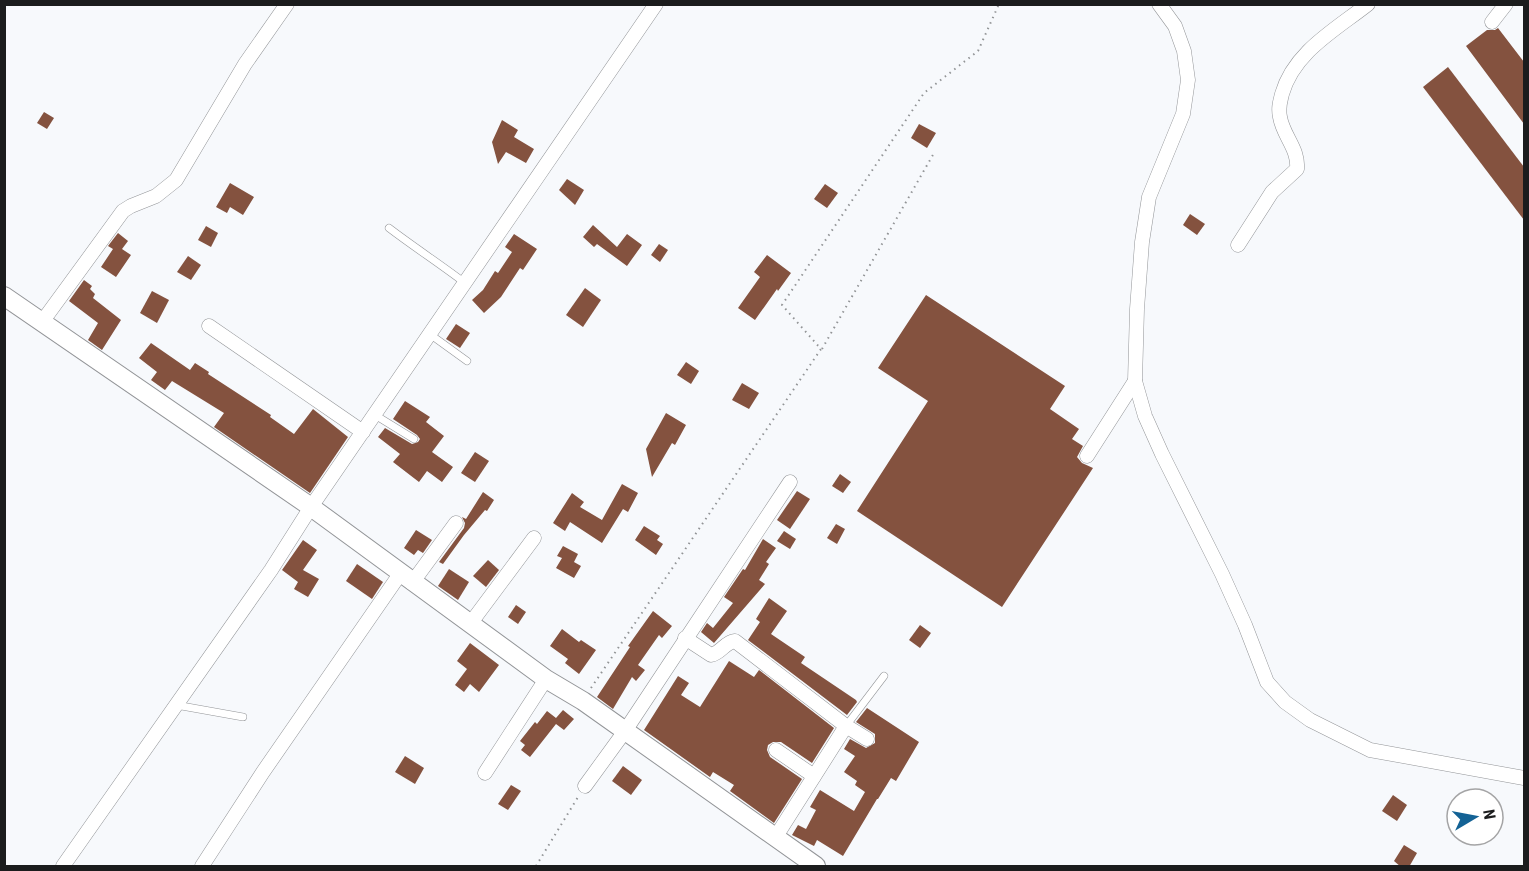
<svg xmlns="http://www.w3.org/2000/svg" width="1529" height="871" font-family="'Roboto Condensed',sans-serif">
<style>
.building{fill:#84523f}
.lines{fill:none;stroke-linecap:round;stroke-linejoin:round}
.lane-casing{stroke:#939598;stroke-width:8}
.street-casing{stroke:#939598;stroke-width:15}
.secondary-casing{stroke:#939598;stroke-width:20}
.path{stroke:#929496;stroke-width:2;stroke-dasharray:1.5 4.5;stroke-linecap:butt}
.lane{stroke:#fff;stroke-width:7}
.street{stroke:#fff;stroke-width:14}
.secondary{stroke:#fff;stroke-width:18}
</style>
<rect width="100%" height="100%" fill="#f7f9fc"/>
<!-- building -->
<g class="building">
<polygon points="1498,28 1524,62 1524,124 1466,46 1487,30 1495,30"/>
<polygon points="1448,67 1524,167 1524,220 1423,87"/>
<polygon points="44,112 54,118 47,129 37,123"/>
<polygon points="502,120 518,130 514,137 534,149 526,163 506,152 498,164 492,142"/>
<polygon points="919,124 936,133 927,148 911,138"/>
<polygon points="567,179 584,190 575,205 559,190"/>
<polygon points="230,183 254,197 243,215 230,207 227,213 216,207"/>
<polygon points="825,184 838,193 827,208 814,199"/>
<polygon points="1190,214 1205,224 1197,235 1183,225"/>
<polygon points="593,225 617,247 627,234 642,245 627,266 597,244 594,247 583,237"/>
<polygon points="206,226 218,233 211,247 198,240"/>
<polygon points="118,233 128,241 122,249 131,255 116,277 101,267 113,249 108,246"/>
<polygon points="514,234 537,249 523,270 520,268 501,297 484,313 472,300 483,290 495,271 498,273 512,252 505,247"/>
<polygon points="659,244 668,250 660,262 651,255"/>
<polygon points="767,255 791,273 778,291 777,289 755,320 738,308 760,277 754,272"/>
<polygon points="188,256 201,265 191,280 177,272"/>
<polygon points="84,280 92,286 90,289 95,294 93,298 121,320 102,350 88,340 98,323 69,301"/>
<polygon points="585,288 601,300 583,327 566,315"/>
<polygon points="152,291 169,300 157,323 140,313"/>
<polygon points="926,295 1065,386 1050,409 1079,429 1072,439 1083,446 1077,457 1082,463 1093,468 1002,607 857,511 928,401 878,368"/>
<polygon points="456,324 470,333 460,348 446,339"/>
<polygon points="151,343 190,370 195,363 209,372 208,374 271,415 270,417 294,434 313,409 348,437 310,493 214,427 224,413 172,381 165,390 151,380 157,372 139,358"/>
<polygon points="686,362 699,371 691,384 677,375"/>
<polygon points="742,383 759,393 749,409 732,400"/>
<polygon points="405,401 430,417 426,422 444,436 432,452 453,467 442,482 427,471 419,482 393,462 400,454 378,437 385,428 412,444 418,442 420,439 417,435 393,419"/>
<polygon points="666,413 686,425 675,445 672,443 652,477 646,449"/>
<polygon points="475,452 489,461 475,482 461,473"/>
<polygon points="840,474 851,482 843,493 832,486"/>
<polygon points="622,484 638,493 628,512 623,509 602,543 570,522 565,531 553,523 572,493 584,502 580,507 602,520"/>
<polygon points="797,491 810,499 790,529 777,520"/>
<polygon points="483,492 494,500 487,511 485,510 464,535 443,564 439,562 464,528 465,523 462,517 466,519"/>
<polygon points="836,524 845,529 837,544 827,538"/>
<polygon points="644,526 660,536 657,540 663,544 656,555 635,540"/>
<polygon points="416,530 432,540 423,553 418,550 414,555 404,548"/>
<polygon points="784,531 796,539 790,549 777,541"/>
<polygon points="763,539 776,548 766,562 769,564 759,580 765,584 714,643 701,632 707,623 713,628 733,603 724,597 743,569 745,570"/>
<polygon points="303,540 317,550 303,570 319,579 308,597 294,589 298,582 282,570"/>
<polygon points="563,546 578,554 574,562 581,566 574,578 556,568 562,558 557,556"/>
<polygon points="488,560 499,570 486,587 473,576"/>
<polygon points="357,564 383,582 372,599 346,581"/>
<polygon points="449,569 469,582 458,600 438,586"/>
<polygon points="769,598 787,611 771,634 805,657 801,663 856,700 857,702 847,715 748,640 760,622 756,619"/>
<polygon points="516,605 526,612 518,624 508,617"/>
<polygon points="653,611 672,626 662,638 659,635 638,665 645,670 636,681 632,677 613,709 597,697 630,647 628,646"/>
<polygon points="920,625 931,633 920,648 909,640"/>
<polygon points="562,629 579,642 581,640 596,650 579,674 565,663 568,659 550,646"/>
<polygon points="470,643 499,665 479,692 470,684 464,692 455,685 467,669 457,661"/>
<polygon points="729,661 754,677 759,670 834,728 812,763 781,742 773,742 768,745 767,750 770,757 802,779 774,823 730,791 734,785 713,772 710,777 644,730 678,676 689,683 681,695 700,707"/>
<polygon points="867,708 919,742 896,781 891,778 878,799 877,799 843,856 817,840 814,846 792,835 798,825 806,829 816,810 810,807 820,790 854,811 865,792 855,785 857,781 844,772 855,756 844,749 850,739 866,748 875,743 875,734 856,722"/>
<polygon points="563,710 574,719 564,730 556,724 530,757 521,750 525,745 520,741 535,722 537,724 547,711 556,718"/>
<polygon points="405,756 424,768 415,784 395,772"/>
<polygon points="623,766 642,780 631,795 612,781"/>
<polygon points="511,785 521,791 508,810 498,804"/>
<polygon points="1393,795 1407,805 1397,821 1382,811"/>
<polygon points="1404,845 1417,853 1409,867 1401,867 1394,861"/>
</g>
<g class="lines">
<defs>
<g id="lane">
<path d="M 389,228 C 414,247 440,264 465,283"/>
<polyline points="431,335 467,361"/>
<polyline points="375,415 414,439"/>
<polyline points="176,705 243,717"/>
<polyline points="846,726 884,676"/>
</g>
<g id="street">
<polyline points="1159,4 1175,26 1184,51 1188,80 1183,114 1149,197 1142,242 1137,309 1135,381 1145,416 1162,454 1222,574 1245,625 1267,682 1285,702 1310,720 1370,750 1524,778"/>
<polyline points="1492,22 1506,4"/>
<path d="M 1238,245 L 1272,192 L 1297,169 C 1299,149 1283,136 1280,117 C 1278,108 1280,102 1282,94 C 1294,52 1335,30 1368,4"/>
<polyline points="42,322 123,211 131,206 156,196 176,180 245,64 287,4"/>
<polyline points="209,326 363,432"/>
<polyline points="1087,456 1135,381"/>
<polyline points="412,583 456,523"/>
<polyline points="470,624 534,538"/>
<path d="M 685,638 L 711,655 C 721,653 725,642 735,641 L 846,726 L 867,739"/>
<polyline points="776,750 814,776"/>
<polyline points="485,773 546,679"/>
<polyline points="585,786 625,731 790,482"/>
<polyline points="775,838 846,726"/>
<polyline points="63,866 271,570 311,507 656,4"/>
<polyline points="202,866 263,772 400,574"/>
</g>
<polyline id="secondary" points="4,296 311,507 546,679 583,701 816,866"/>
</defs>
<!-- lane casing -->
<use href="#lane" class="lane-casing"/>
<!-- street casing -->
<use href="#street" class="street-casing"/>
<!-- secondary casing -->
<use href="#secondary" class="secondary-casing"/>
<!-- path -->
<g class="path">
<polyline points="822,349 934,153"/>
<polyline points="591,688 821,349 782,305 924,93 978,51 999,4"/>
<polyline points="536,866 578,797"/>
</g>
<!-- lane -->
<use href="#lane" class="lane"/>
<!-- street -->
<use href="#street" class="street"/>
<!-- secondary -->
<use href="#secondary" class="secondary"/>
</g>
<!-- border -->
<rect width="1529" height="871" fill="none" stroke="#1b1c1d" stroke-width="12"/>
<!-- north arrow -->
<g transform="translate(1475 817) rotate(80)"><circle r="28" fill="#ffffff" stroke="#a4a4a5" stroke-width="1.5"/>
<path d="M0-4.5L10 22L0 15L-10 22Z" fill="#136295"/>
<text y="-9" font-size="16" font-weight="bold" text-anchor="middle" fill="#1b1c1d">N</text>
</g>
</svg>
